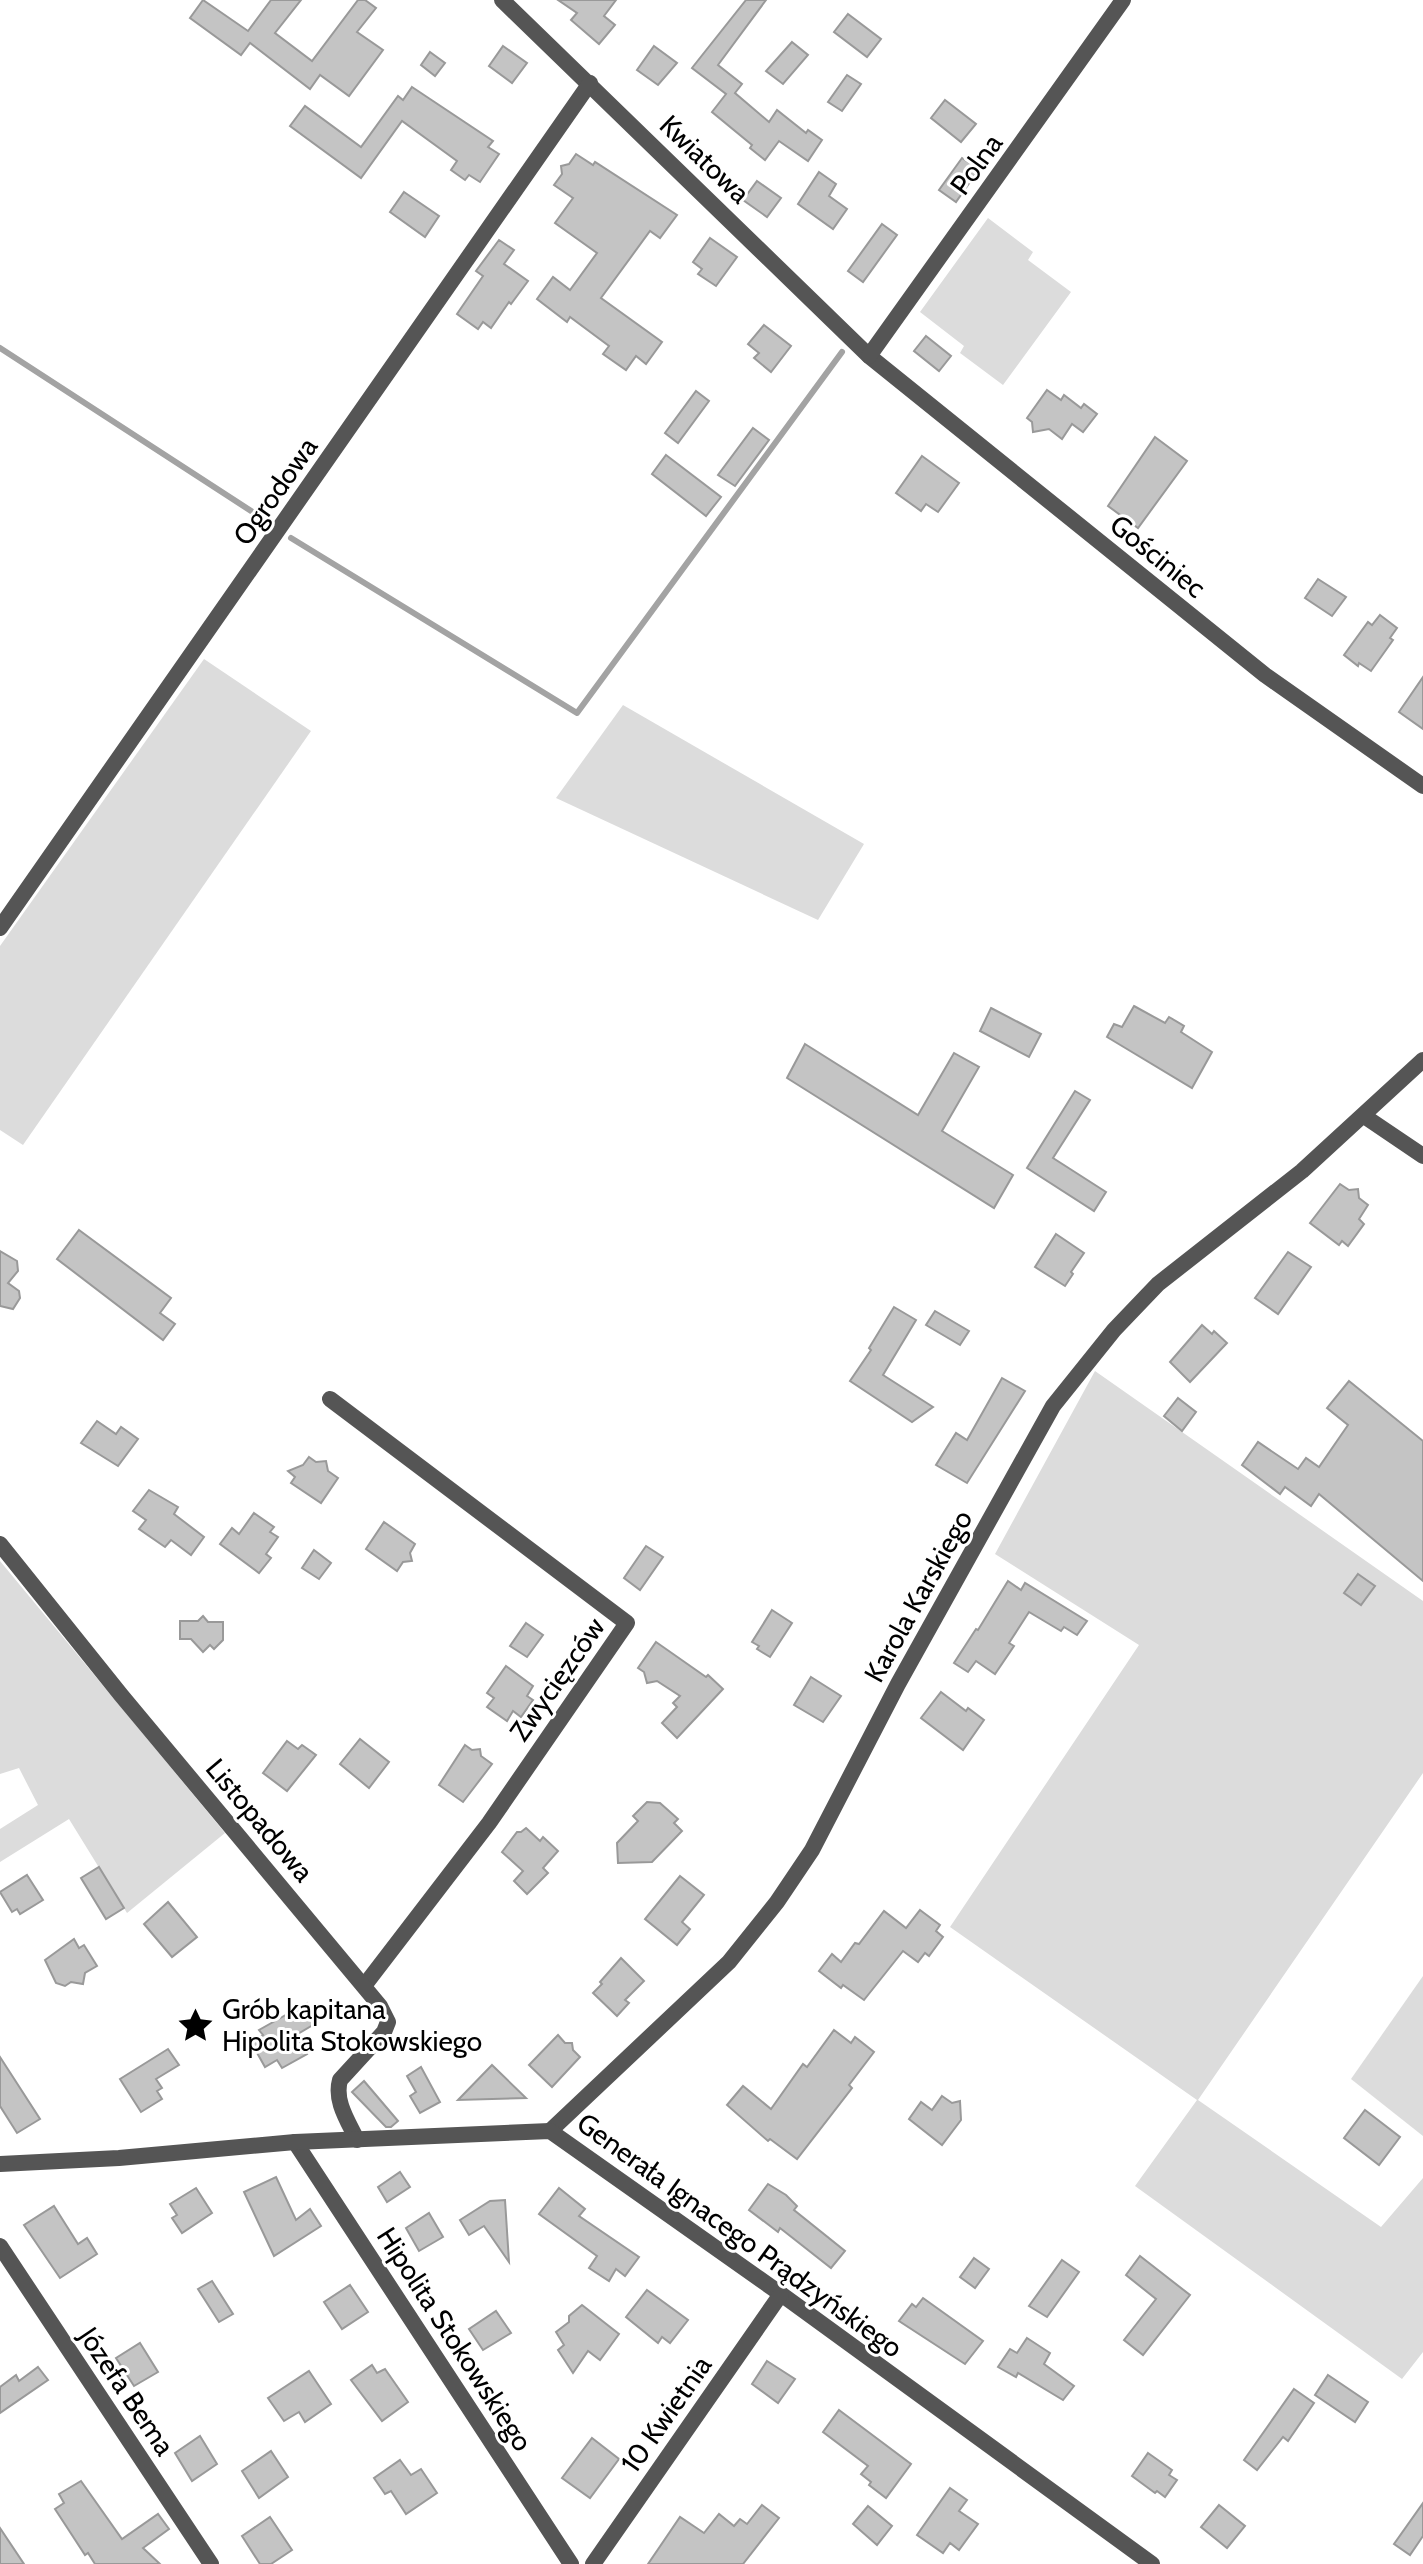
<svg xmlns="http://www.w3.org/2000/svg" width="1423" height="2564" font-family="Cabin,sans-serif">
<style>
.green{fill:#dcdcdc}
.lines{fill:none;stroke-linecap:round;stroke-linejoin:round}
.stream{stroke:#a3a3a3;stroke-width:6}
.building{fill:#c4c4c4;stroke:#999;stroke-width:2}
.minor{stroke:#555;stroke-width:16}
.labels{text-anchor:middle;stroke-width:6;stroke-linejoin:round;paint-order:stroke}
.street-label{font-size:28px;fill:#000;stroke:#fff}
.poi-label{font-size:28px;fill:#000;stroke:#fff;text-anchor:start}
</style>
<rect width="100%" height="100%" fill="#fff"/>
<!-- green -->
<g class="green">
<polygon points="988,218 1033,252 1028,260 1071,292 1003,385 960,353 964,346 920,312"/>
<polygon points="204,659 311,731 23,1145 0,1130 0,946"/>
<polygon points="623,705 864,844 818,920 556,798"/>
<polygon points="1095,1371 1423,1601 1423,1773 1198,2100 1381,2227 1423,2178 1423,2352 1402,2379 1135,2186 1197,2100 950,1927 1139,1645 995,1554"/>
<polygon points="0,1561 225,1833 127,1913 69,1819 0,1862 0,1829 38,1805 19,1768 0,1774"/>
<polygon points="1423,1976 1423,2136 1351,2079"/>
</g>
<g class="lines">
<!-- stream -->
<g class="stream">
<polyline points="0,348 265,520"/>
<polyline points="291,538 577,713 842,352"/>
</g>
</g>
<!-- building -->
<g class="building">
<polygon points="203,0 248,31 271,0 301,0 275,33 312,61 358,0 365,0 376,8 357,32 383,50 349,96 320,75 310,89 250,43 241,55 190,18"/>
<polygon points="558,0 616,0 604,16 615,25 599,44 571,20 577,13"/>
<polygon points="746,0 766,0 718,65 742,84 735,93 769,122 777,110 806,133 808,130 822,140 808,161 779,141 765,160 750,148 752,145 712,112 726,94 692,68"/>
<polygon points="848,14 881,39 867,57 834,32"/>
<polygon points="792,42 808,55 783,84 766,71"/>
<polygon points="503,46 527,63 512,83 489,66"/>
<polygon points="654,46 677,63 658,85 637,70"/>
<polygon points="430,52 445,63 435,76 421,65"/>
<polygon points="847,75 861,84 842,111 828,102"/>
<polygon points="412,87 493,141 488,147 499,154 480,182 469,175 465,180 451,170 457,161 402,121 361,178 290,126 305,106 361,147 398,96 403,100"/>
<polygon points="945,100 976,124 961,142 931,118"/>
<polygon points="576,154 593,165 595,162 677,215 660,238 650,231 601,298 662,342 646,364 636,356 626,370 603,354 609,346 570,317 567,322 537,299 553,277 570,290 597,253 555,223 573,198 554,185 562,174 561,166 569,164"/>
<polygon points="962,158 979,169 956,202 939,190"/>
<polygon points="819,172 836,184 829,196 847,209 833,229 798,204"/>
<polygon points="757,181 781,198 767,217 743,200"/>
<polygon points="404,192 439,216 425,237 390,212"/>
<polygon points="882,224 897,235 863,282 848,271"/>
<polygon points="710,238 737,257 716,286 698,274 702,269 693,262"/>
<polygon points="499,240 514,250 504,264 528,281 511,304 509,302 491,328 483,322 478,329 457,314 483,276 476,271"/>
<polygon points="764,325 791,346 771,372 754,358 759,353 748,344"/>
<polygon points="926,336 951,356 939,371 914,351"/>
<polygon points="1047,390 1061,400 1064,395 1081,408 1084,404 1097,414 1083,432 1072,424 1062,439 1049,429 1033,432 1032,422 1027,418"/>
<polygon points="696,391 709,401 678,443 665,433"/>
<polygon points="753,428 769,440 735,486 718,475"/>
<polygon points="1155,437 1187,461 1138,528 1108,506"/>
<polygon points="666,455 721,497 706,516 652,474"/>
<polygon points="922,456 959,483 938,512 926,504 921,511 896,493"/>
<polygon points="1318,579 1346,597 1332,616 1305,598"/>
<polygon points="1380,615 1397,628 1390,638 1393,640 1371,671 1359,663 1358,666 1344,655 1368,622 1372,625"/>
<polygon points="1423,677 1423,729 1399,712"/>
<polygon points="1134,1006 1165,1023 1169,1017 1184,1026 1181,1032 1212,1052 1192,1088 1107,1037 1114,1024 1122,1027"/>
<polygon points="991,1008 1041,1034 1029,1057 980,1031"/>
<polygon points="805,1044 918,1115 954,1053 979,1067 942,1131 1013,1175 994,1208 787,1078"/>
<polygon points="1075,1091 1090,1100 1053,1158 1106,1192 1094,1211 1027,1168"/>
<polygon points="1340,1184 1349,1190 1358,1189 1359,1198 1368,1205 1359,1219 1364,1224 1348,1246 1342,1241 1339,1245 1310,1223"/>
<polygon points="79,1230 171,1298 160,1313 175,1324 163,1340 57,1259"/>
<polygon points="1056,1234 1084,1253 1071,1272 1073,1274 1065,1286 1035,1267"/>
<polygon points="0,1251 17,1261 18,1271 8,1283 19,1291 20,1298 13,1309 0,1306"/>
<polygon points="1288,1252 1311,1267 1278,1314 1255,1298"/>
<polygon points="894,1307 916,1320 883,1375 933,1407 912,1422 850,1381 871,1350 869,1348"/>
<polygon points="935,1311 969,1331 960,1345 926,1325"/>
<polygon points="1202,1325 1212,1334 1214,1331 1227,1343 1190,1382 1170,1362"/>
<polygon points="1002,1378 1025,1391 967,1483 936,1465 956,1433 967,1440"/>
<polygon points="1349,1381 1423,1441 1423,1581 1319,1494 1311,1506 1285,1487 1280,1494 1242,1465 1258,1442 1298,1469 1306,1458 1319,1467 1348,1425 1327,1408"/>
<polygon points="1178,1398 1196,1412 1182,1431 1164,1416"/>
<polygon points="97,1421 116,1434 121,1427 138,1439 118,1466 81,1443"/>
<polygon points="309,1457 316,1462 326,1461 328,1471 338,1478 321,1503 291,1483 295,1477 288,1471 303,1465"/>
<polygon points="149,1490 178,1507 174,1514 204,1537 191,1555 171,1540 165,1547 139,1529 146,1520 133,1511"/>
<polygon points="254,1513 274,1527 270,1532 278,1537 266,1554 271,1558 259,1573 220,1544 232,1528 239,1534"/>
<polygon points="384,1522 415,1544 410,1553 412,1561 403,1562 397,1571 366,1549"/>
<polygon points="646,1546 663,1557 640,1590 624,1578"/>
<polygon points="314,1550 331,1563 319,1579 302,1568"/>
<polygon points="1358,1574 1375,1586 1361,1605 1344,1593"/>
<polygon points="1008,1581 1021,1590 1025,1583 1087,1621 1077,1635 1064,1627 1061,1631 1029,1612 1009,1643 1014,1646 995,1674 976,1661 968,1672 954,1663 976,1629 978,1630"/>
<polygon points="772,1610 792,1623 770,1657 757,1649 759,1646 752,1642"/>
<polygon points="203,1616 208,1622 223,1622 223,1640 214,1649 210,1645 203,1652 191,1639 180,1639 180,1621 198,1621"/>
<polygon points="526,1623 543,1635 527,1657 510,1646"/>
<polygon points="656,1642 706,1677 708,1675 723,1689 677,1738 662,1723 677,1707 673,1703 680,1696 657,1681 647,1683 644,1672 638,1668"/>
<polygon points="506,1666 533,1686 527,1696 533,1700 521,1717 513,1711 507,1721 487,1707 494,1698 487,1693"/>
<polygon points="811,1677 841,1696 823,1722 794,1705"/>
<polygon points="941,1692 966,1711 968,1708 984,1720 963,1750 921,1718"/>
<polygon points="360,1739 389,1762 369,1788 340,1764"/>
<polygon points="287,1741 298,1749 302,1745 316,1755 287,1791 263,1773"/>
<polygon points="465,1745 472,1750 480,1749 481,1756 492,1764 463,1802 439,1785"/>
<polygon points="647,1802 660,1803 678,1819 674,1823 682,1831 652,1862 618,1863 617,1843 638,1821 633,1816"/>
<polygon points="526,1828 540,1841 543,1837 558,1851 543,1868 548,1873 527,1894 514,1881 523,1871 502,1852 517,1832 521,1832"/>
<polygon points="99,1867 124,1908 106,1919 81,1878"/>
<polygon points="27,1875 43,1900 20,1914 17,1909 12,1912 0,1892"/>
<polygon points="680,1876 704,1895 682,1922 690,1929 677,1945 645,1919"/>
<polygon points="168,1902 197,1937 172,1957 144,1924"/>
<polygon points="920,1910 940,1925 936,1931 943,1937 929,1956 925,1953 918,1962 903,1951 864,2000 843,1985 841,1988 819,1971 832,1954 841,1962 855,1943 859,1944 884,1911 906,1928"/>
<polygon points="74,1939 79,1948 84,1945 97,1966 85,1973 83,1984 71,1982 65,1986 56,1983 45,1960"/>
<polygon points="621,1958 644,1981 625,2000 629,2003 617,2016 593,1993 602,1984 600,1982"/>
<polygon points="307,2003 318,2022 296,2035 307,2054 282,2068 277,2060 265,2067 251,2042 263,2035 259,2030"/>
<polygon points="834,2030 851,2043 855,2037 874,2052 849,2085 852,2088 797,2159 770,2139 768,2141 727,2105 743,2086 771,2109 803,2064 807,2067"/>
<polygon points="558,2035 565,2043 572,2043 573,2050 580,2057 552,2087 529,2065"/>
<polygon points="168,2049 179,2065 156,2079 162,2088 157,2091 162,2099 141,2112 120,2079"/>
<polygon points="0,2057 40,2119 17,2133 0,2106"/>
<polygon points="492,2065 526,2098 458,2100"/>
<polygon points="421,2067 440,2102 420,2113 410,2096 416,2092 407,2076"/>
<polygon points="364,2081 398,2121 391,2127 386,2127 352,2092"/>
<polygon points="942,2096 952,2103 960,2101 961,2120 942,2145 909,2119 921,2102 932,2110"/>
<polygon points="1365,2110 1400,2137 1379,2165 1344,2138"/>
<polygon points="400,2172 410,2187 387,2202 378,2187"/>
<polygon points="276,2177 296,2220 310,2209 321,2226 274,2256 244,2192"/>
<polygon points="768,2184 786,2195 797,2206 794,2210 845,2251 831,2268 780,2228 778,2232 749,2210"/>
<polygon points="196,2188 212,2213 182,2233 172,2218 177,2215 170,2204"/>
<polygon points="559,2188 585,2209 579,2216 639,2257 625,2276 616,2269 609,2281 589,2268 597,2256 539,2214"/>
<polygon points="505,2200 509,2262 484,2226 469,2235 460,2220 490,2201"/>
<polygon points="54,2206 78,2244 87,2238 97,2254 60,2278 24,2225"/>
<polygon points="429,2213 443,2237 419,2251 406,2228"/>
<polygon points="1140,2256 1190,2295 1143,2355 1124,2340 1156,2299 1126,2275"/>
<polygon points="974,2258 989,2269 975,2288 960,2277"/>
<polygon points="1062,2260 1079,2272 1047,2317 1029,2306"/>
<polygon points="212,2281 233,2314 219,2322 198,2289"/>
<polygon points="350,2285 368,2312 342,2329 324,2302"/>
<polygon points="647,2290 688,2320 670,2343 662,2337 658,2343 626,2317"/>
<polygon points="923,2298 983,2341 965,2364 899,2321 912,2304 916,2307"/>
<polygon points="582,2305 619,2334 600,2360 588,2351 573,2373 558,2350 564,2345 556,2332 569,2322 569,2316"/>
<polygon points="496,2311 511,2333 483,2350 469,2329"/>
<polygon points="1027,2338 1050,2353 1044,2364 1074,2386 1063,2400 1018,2373 1016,2377 998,2367 1010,2349 1017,2353"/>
<polygon points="140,2343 158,2372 134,2386 116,2358"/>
<polygon points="767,2361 795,2379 778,2403 752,2384"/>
<polygon points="372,2365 377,2373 385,2369 408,2402 382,2421 351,2380"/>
<polygon points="38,2367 48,2380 0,2413 0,2387 16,2375 19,2381"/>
<polygon points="309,2371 331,2404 305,2422 299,2412 284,2421 268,2398"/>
<polygon points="1328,2375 1368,2402 1355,2422 1315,2395"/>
<polygon points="1294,2389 1314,2403 1288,2441 1283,2437 1257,2470 1244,2460"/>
<polygon points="839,2410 911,2464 886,2498 869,2485 871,2482 861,2474 868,2466 823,2432"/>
<polygon points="200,2436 217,2464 192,2481 175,2453"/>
<polygon points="592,2438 619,2459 590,2498 562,2478"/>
<polygon points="271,2451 288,2477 259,2498 242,2471"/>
<polygon points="1148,2453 1172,2470 1169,2475 1177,2480 1165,2497 1157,2491 1155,2493 1132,2476"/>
<polygon points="400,2460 411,2475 421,2469 437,2493 406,2514 391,2491 385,2494 374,2478"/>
<polygon points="81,2481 122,2539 158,2514 169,2529 143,2548 160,2564 95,2564 88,2553 85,2555 55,2509 64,2503 59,2494"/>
<polygon points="950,2488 967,2500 959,2511 978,2524 959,2550 950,2543 943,2553 917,2535"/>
<polygon points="1423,2503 1423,2536 1410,2555 1394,2544"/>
<polygon points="762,2505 779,2518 743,2564 648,2564 680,2517 704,2533 719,2514 734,2526 740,2519 747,2524"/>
<polygon points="1219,2505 1245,2526 1227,2548 1201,2527"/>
<polygon points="868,2506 892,2526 877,2545 853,2524"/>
<polygon points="270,2517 292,2550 271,2564 260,2564 242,2536"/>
<polygon points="0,2528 24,2564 0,2564"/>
</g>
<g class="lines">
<!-- minor -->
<g class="minor">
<polyline points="502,0 869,356 1265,675 1423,786"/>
<polyline points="869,356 1123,0"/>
<polyline points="0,928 590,83"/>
<polyline points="1364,1116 1423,1156"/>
<polyline points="330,1399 627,1623 489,1823 364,1986"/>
<path d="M 0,1544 L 121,1695 L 380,2006 L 388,2022 L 384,2032 L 340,2080 C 334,2101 348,2121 357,2140"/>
<polyline points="550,2131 729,1962 777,1902 812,1850 898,1684 1053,1406 1114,1330 1158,1284 1302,1171 1423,1060"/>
<polyline points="295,2142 571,2564"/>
<polyline points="0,2164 119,2158 295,2142 550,2131 781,2294 1152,2564"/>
<polyline points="0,2246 211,2564"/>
<polyline points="593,2564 781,2294"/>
</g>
</g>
<!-- icons -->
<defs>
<symbol id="sight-bare" viewBox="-9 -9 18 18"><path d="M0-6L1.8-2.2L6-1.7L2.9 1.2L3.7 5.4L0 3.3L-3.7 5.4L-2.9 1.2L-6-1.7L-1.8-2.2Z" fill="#000" stroke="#fff" stroke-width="2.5" paint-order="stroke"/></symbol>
</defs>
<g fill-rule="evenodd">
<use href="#sight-bare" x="170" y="2000" width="51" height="51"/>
</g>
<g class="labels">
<!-- street labels -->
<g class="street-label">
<text transform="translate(705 159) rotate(44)" y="10">Kwiatowa</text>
<text transform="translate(976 164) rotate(-54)" y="10">Polna</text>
<text transform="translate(275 491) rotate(-55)" y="10">Ogrodowa</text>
<text transform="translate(1158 556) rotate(39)" y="10">Gościniec</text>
<text transform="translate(918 1596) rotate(-61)" y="10">Karola Karskiego</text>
<text transform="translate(557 1679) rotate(-55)" y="10">Zwycięzców</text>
<text transform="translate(260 1820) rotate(50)" y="10">Listopadowa</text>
<text transform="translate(740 2235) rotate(36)" y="10">Generała Ignacego Prądzyńskiego</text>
<text transform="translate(455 2339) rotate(57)" y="10">Hipolita Stokowskiego</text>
<text transform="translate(127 2391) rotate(56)" y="10">Józefa Bema</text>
<text transform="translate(666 2414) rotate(-55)" y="10">10 Kwietnia</text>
</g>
<!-- poi labels -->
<g class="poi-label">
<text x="222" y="2019">Grób kapitana<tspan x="222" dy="32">Hipolita Stokowskiego</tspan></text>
</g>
</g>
</svg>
